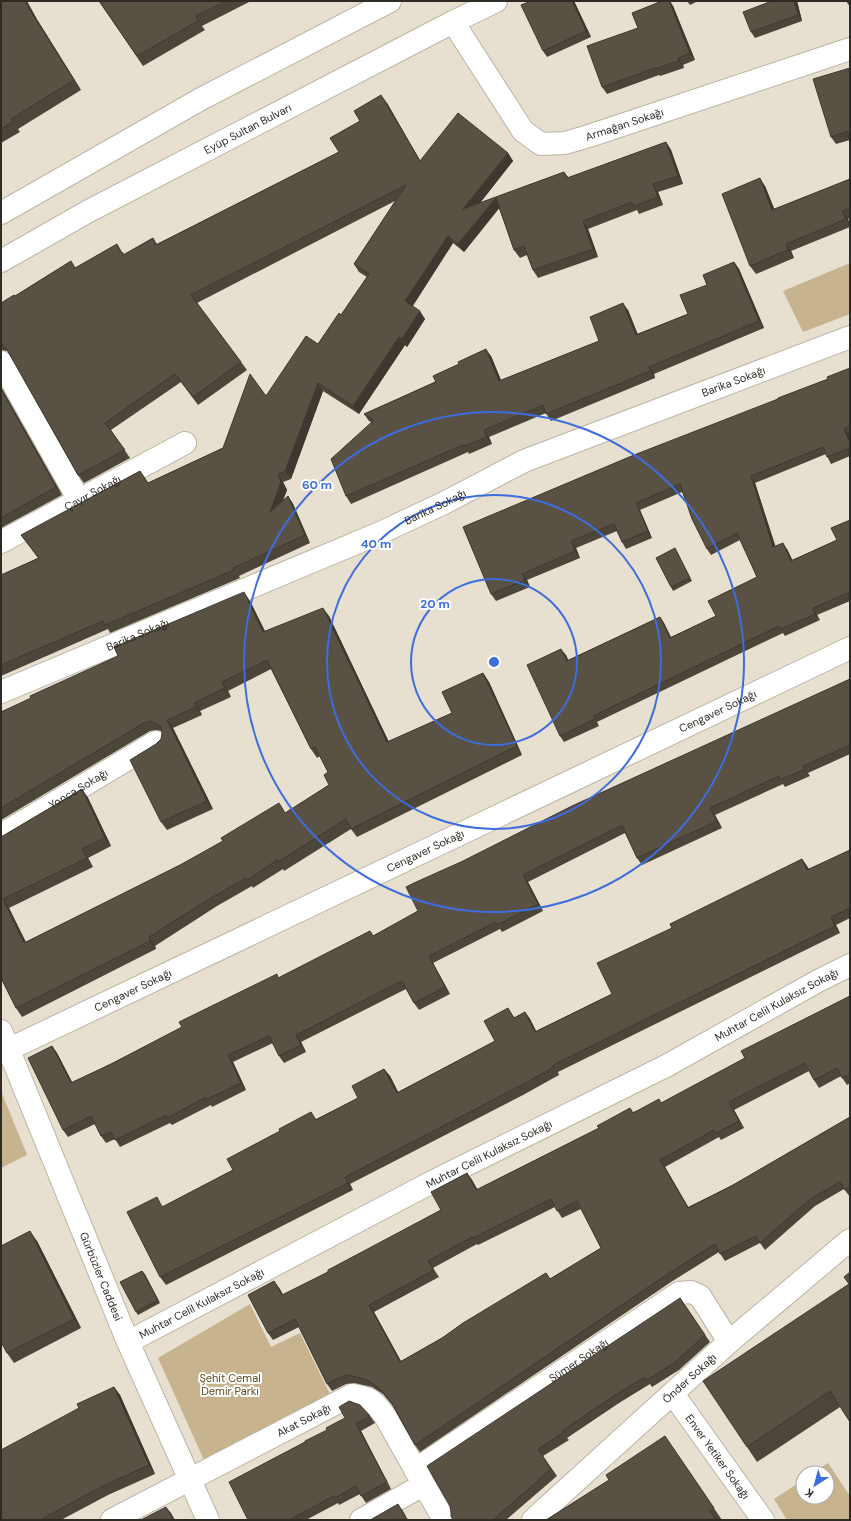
<svg xmlns="http://www.w3.org/2000/svg" width="851" height="1521" font-family="'DM Sans',sans-serif">
<style>
.green{fill:#c7b38d}
.lines{fill:none;stroke-linecap:round;stroke-linejoin:round}
.minor-casing{stroke:#bcb4a5;stroke-width:24}
.major-casing{stroke:#bcb4a5;stroke-width:24}
.minor{stroke:#fff;stroke-width:22}
.major{stroke:#fff;stroke-width:22}
.wall{fill:#4c463a;fill-rule:evenodd}
.shaded-wall{fill:#3e3930}
.building{fill:#585144;stroke:#3e3930;fill-rule:evenodd}
.ring{fill:none;stroke:#3e6ddd;stroke-width:2}
.labels{text-anchor:middle;stroke-width:4;stroke-linejoin:round;paint-order:stroke}
.street-label{font-size:11px;fill:#2e2b24;stroke:#fff}
.park-label{font-size:11px;fill:#5f4b1e;stroke:#fff}
.centre{fill:#3e6ddd;stroke:#fff;stroke-width:2}
.ring-label{font-size:12px;text-anchor:middle;font-weight:bold;fill:#3e6ddd;stroke:#fff;stroke-width:4;stroke-linejoin:round;paint-order:stroke}
</style>
<rect width="100%" height="100%" fill="#e7dfcf"/>
<!-- green -->
<g class="green">
<polygon points="850,263 850,314 803,332 783,291"/>
<polygon points="1,1091 27,1155 1,1168"/>
<polygon points="250,1304 271,1347 300,1333 330,1394 204,1460 158,1358"/>
<polygon points="828,1463 850,1496 850,1520 787,1520 774,1499 803,1480 803,1497 827,1497 827,1473 813,1473"/>
</g>
<g class="lines">
<defs>
<g id="minor">
<path id="s1" d="M 453,22 L 523,131 L 541,144 L 565,143 L 589,136 L 850,49"/>
<polyline points="1,362 79,500"/>
<path id="s2" d="M 1,542 L 185,443"/>
<path id="s3" d="M 1,692 L 380,533 L 444,503 L 524,461 L 850,337"/>
<path id="s4" d="M 1,835 L 156,742"/>
<path id="s5" d="M 1,1031 L 128,1342 L 208,1520"/>
<path id="s6" d="M 1,1053 L 850,648"/>
<path id="s7" d="M 128,1342 L 434,1181 L 666,1066 L 818,981 L 850,965"/>
<path id="s8" d="M 673,1394 L 763,1520"/>
<path id="s9" d="M 415,1470 L 679,1293 L 691,1292 L 700,1296 L 729,1342"/>
<path id="s10" d="M 112,1520 L 352,1395 C 372,1398 373,1401 385,1416 L 444,1520"/>
<polyline points="361,1520 423,1485"/>
<path id="s11" d="M 533,1520 L 729,1342 L 850,1240"/>
</g>
<g id="major">
<polyline points="1,213 201,99 390,1"/>
<path id="s12" d="M 1,261 L 87,212 L 453,22 L 496,1"/>
</g>
</defs>
<!-- minor casing -->
<use href="#minor" class="minor-casing"/>
<!-- major casing -->
<use href="#major" class="major-casing"/>
<!-- minor -->
<use href="#minor" class="minor"/>
<!-- major -->
<use href="#major" class="major"/>
</g>
<!-- wall -->
<g class="wall">
<polygon points="99,1 251,1 202,26 205,30 143,66"/>
<polygon points="574,1 591,37 547,57 543,51"/>
<polygon points="662,1 670,1 673,6 695,60 683,65 684,68 660,76 659,75 607,94 602,87 638,28"/>
<polygon points="687,1 698,1 690,5"/>
<polygon points="797,1 802,21 755,38 751,32"/>
<polygon points="846,1 850,1 850,7"/>
<polygon points="38,21 81,90 18,129 20,132 1,143 1,55"/>
<polygon points="850,68 850,140 836,144 831,137"/>
<polygon points="387,103 420,161 508,153 513,161 480,203 564,172 569,178 666,142 671,150 683,184 658,192 663,205 639,214 637,210 588,229 598,257 538,278 533,270 527,255 520,258 514,250 499,208 464,252 453,243 412,306 425,319 407,347 405,345 359,414 323,391 291,479 283,482 287,490 283,501 288,496 293,504 310,543 239,576 240,578 110,633 108,629 1,676 1,575 38,558 21,535 148,483 223,448 266,396 318,344 341,315 367,277 359,272 354,264 395,201 197,303 247,370 198,405 181,382 111,430 130,458 84,483 78,475 9,353 8,351 1,350 1,303 15,296 71,261 75,268 123,252 124,255 153,238 157,244 339,152 360,121"/>
<polygon points="850,179 850,218 848,219 850,225 850,227 791,251 794,258 756,274 750,266 765,186 774,209"/>
<polygon points="734,262 739,269 764,328 654,374 655,378 551,421 546,413 489,437 492,444 469,454 468,452 351,504 346,496 371,422 369,421 364,414 491,356 501,380 599,341 628,310 637,334 688,314 707,285"/>
<polygon points="850,368 850,435 849,435 850,438 850,456 831,464 826,454 755,483 775,546 787,549 792,560 837,540 850,520 850,601 817,615 820,620 785,636 783,633 597,722 599,726 564,742 560,736 566,655 568,660 660,617 664,623 671,637 716,616 757,577 740,540 711,555 707,549 682,492 640,510 652,538 626,549 622,542 617,531 576,548 580,558 527,580 530,587 496,601 491,594 778,399 828,379"/>
<polygon points="1,387 62,495 1,528"/>
<polygon points="677,552 692,581 673,591 671,587"/>
<polygon points="250,601 265,631 329,616 389,742 452,713 483,673 489,682 522,755 357,837 351,829 284,871 283,869 253,888 252,886 217,906 155,946 156,949 22,1017 16,1008 1,978 1,837 82,789 88,798 111,846 88,858 93,867 9,908 26,942 286,813 329,785 328,772 320,756 317,758 311,749 271,669 228,691 231,697 200,711 202,715 173,728 213,809 167,830 161,822 156,744 161,739 162,733 162,731 156,730 150,731 1,820 1,712"/>
<polygon points="850,679 850,754 808,773 810,776 785,787 783,784 715,815 722,828 642,865 637,858 625,833 528,882 543,911 502,932 500,929 433,963 450,994 419,1010 414,1003 406,989 301,1042 306,1052 284,1063 279,1056 273,1043 233,1062 246,1090 212,1107 211,1105 172,1125 170,1123 120,1147 115,1139 106,1143 101,1136 95,1124 68,1137 63,1130 52,1046 57,1053 72,1082 111,1064 370,931 373,936 418,911 463,861"/>
<polygon points="850,850 850,918 836,925 840,933 558,1072 559,1075 523,1095 350,1184 353,1190 166,1285 160,1277 162,1205 163,1207 233,1170 316,1119 358,1098 384,1069 390,1076 398,1092 495,1041 513,1016 515,1018 525,1012 530,1019 536,1031 612,994 672,928 802,859 809,869"/>
<path d="M 850,996 L 850,1083 L 847,1085 L 841,1076 L 819,1088 L 814,1080 L 809,1071 L 734,1110 L 744,1128 L 721,1140 L 719,1137 L 665,1167 L 688,1207 L 733,1185 L 850,1117 L 850,1197 L 844,1189 L 815,1206 L 765,1250 L 760,1243 L 725,1261 L 719,1252 L 671,1282 L 420,1452 L 415,1445 L 393,1406 L 383,1394 L 372,1387 L 354,1383 L 346,1384 L 332,1391 L 327,1384 L 299,1327 L 273,1340 L 268,1333 L 274,1281 L 283,1295 L 328,1272 L 441,1210 L 467,1173 L 472,1180 L 477,1190 L 633,1112 L 662,1103 L 745,1058 ZM 555,1207 L 562,1218 L 581,1209 L 601,1248 L 550,1279 L 546,1273 L 442,1338 L 401,1361 L 374,1312 L 439,1277 L 433,1268 L 477,1244 L 478,1245 Z"/>
<polygon points="37,1241 81,1328 14,1363 7,1353"/>
<polygon points="142,1271 160,1303 138,1315 136,1312"/>
<polygon points="849,1284 840,1407 757,1462 747,1447"/>
<polygon points="680,1298 710,1342 679,1370 652,1387 650,1384 619,1403 567,1438 569,1440 543,1456 557,1476 506,1520 453,1520"/>
<polygon points="114,1387 120,1395 155,1474 108,1495 61,1520 1,1520 79,1408"/>
<polygon points="370,1416 375,1423 361,1431 391,1489 366,1503 360,1494 339,1505 338,1503 306,1520 248,1520 305,1442"/>
<polygon points="665,1436 722,1520 546,1520 609,1480"/>
</g>
<!-- shaded-wall -->
<g class="shaded-wall">
<polygon points="25,1 27,1 38,21 81,90 74,80 31,12"/>
<polygon points="572,1 574,1 591,37 586,31"/>
<polygon points="669,1 673,6 695,60 690,53"/>
<polygon points="794,1 797,1 802,21 798,15"/>
<polygon points="678,58 683,65 684,68 679,61"/>
<polygon points="381,95 387,103 425,169 420,161"/>
<polygon points="666,142 671,150 683,184 678,176"/>
<polygon points="508,153 513,161 469,217 463,209"/>
<polygon points="760,178 765,186 778,218 772,210"/>
<polygon points="653,184 658,192 663,205 658,197"/>
<polygon points="496,198 501,206 464,252 458,244"/>
<polygon points="842,211 848,219 850,226 846,219"/>
<polygon points="583,221 588,229 598,257 593,249"/>
<polygon points="448,236 453,243 411,309 405,301"/>
<polygon points="786,244 791,251 794,258 788,250"/>
<polygon points="734,262 739,269 764,328 759,321"/>
<polygon points="623,303 628,310 641,342 636,335"/>
<polygon points="420,311 425,319 407,347 402,339"/>
<polygon points="399,337 405,345 359,414 353,406"/>
<polygon points="486,349 491,356 504,388 499,381"/>
<polygon points="649,367 654,374 655,378 650,371"/>
<polygon points="318,383 323,391 291,479 285,471"/>
<polygon points="1,387 62,495 56,487 1,389"/>
<polygon points="844,429 849,435 850,438 850,443"/>
<polygon points="484,430 489,437 492,444 487,437"/>
<polygon points="278,474 283,482 287,490 275,520 270,512"/>
<polygon points="751,476 755,483 778,554 773,547"/>
<polygon points="288,496 293,504 310,543 305,535"/>
<polygon points="636,503 640,510 652,538 648,531"/>
<polygon points="571,541 576,548 580,558 575,551"/>
<polygon points="783,543 787,549 796,567 791,561"/>
<polygon points="522,574 527,580 530,587 525,580"/>
<polygon points="244,592 250,601 269,640 263,632"/>
<polygon points="323,608 329,616 393,751 387,742"/>
<polygon points="813,608 817,615 820,620 815,614"/>
<polygon points="660,617 664,623 674,644 670,638"/>
<polygon points="561,649 566,655 572,668 567,661"/>
<polygon points="483,673 489,682 522,755 517,746"/>
<polygon points="222,682 228,691 231,697 225,688"/>
<polygon points="194,703 200,711 202,715 196,707"/>
<polygon points="167,720 173,728 213,809 207,801"/>
<polygon points="82,789 88,798 111,846 105,838"/>
<polygon points="710,808 715,815 722,828 717,821"/>
<polygon points="82,849 88,858 93,867 87,858"/>
<polygon points="802,859 807,866 812,877 807,870"/>
<polygon points="523,875 528,882 543,911 538,904"/>
<polygon points="3,899 9,908 30,952 24,943"/>
<polygon points="831,917 836,925 840,933 835,926"/>
<polygon points="149,937 155,946 156,949 150,941"/>
<polygon points="429,956 433,963 450,994 445,987"/>
<polygon points="525,1012 530,1019 540,1039 535,1032"/>
<polygon points="296,1035 301,1042 306,1052 301,1045"/>
<polygon points="52,1046 57,1053 76,1090 71,1083"/>
<polygon points="228,1055 233,1062 246,1090 241,1083"/>
<polygon points="384,1069 390,1076 402,1100 397,1093"/>
<polygon points="729,1102 734,1110 744,1128 739,1121"/>
<polygon points="660,1160 665,1167 693,1215 688,1208"/>
<polygon points="467,1173 472,1180 482,1197 476,1190"/>
<polygon points="345,1177 350,1184 353,1190 348,1183"/>
<polygon points="30,1231 37,1241 81,1328 74,1319"/>
<polygon points="142,1271 145,1274 160,1303 158,1300"/>
<polygon points="274,1281 280,1289 287,1302 282,1295"/>
<polygon points="369,1305 374,1312 405,1369 400,1362"/>
<polygon points="114,1387 120,1395 155,1474 149,1465"/>
<polygon points="356,1424 361,1431 391,1489 387,1482"/>
<polygon points="398,1504 403,1511 408,1520 407,1520"/>
<polygon points="166,1507 171,1513 175,1520 173,1520"/>
</g>
<!-- building -->
<g class="building">
<polygon points="1,1 25,1 31,12 74,80 11,119 13,122 1,129 1,55 2,54 1,53"/>
<polygon points="99,1 226,1 196,16 198,21 137,56"/>
<polygon points="531,1 572,1 586,31 543,51 521,5"/>
<polygon points="662,1 669,1 690,53 678,58 679,61 655,69 655,68 602,87 587,46 638,28 632,13"/>
<polygon points="772,1 794,1 798,15 751,32 743,12"/>
<polygon points="850,68 850,141 847,131 831,137 813,79"/>
<polygon points="381,95 420,161 458,113 508,153 463,209 564,172 567,178 666,142 678,176 653,184 658,197 634,206 632,202 583,221 593,249 533,270 524,246 514,250 496,198 458,244 448,236 405,301 420,311 402,339 399,337 353,406 318,383 285,471 278,474 281,482 270,512 288,496 305,535 233,568 234,570 105,625 103,621 1,665 1,575 39,558 21,535 140,471 148,483 223,448 250,374 266,396 306,336 318,344 339,313 341,315 369,274 354,264 406,185 191,295 241,362 193,397 175,374 105,423 125,450 78,475 6,348 1,343 1,303 14,295 15,296 71,261 75,268 117,244 123,255 153,238 156,245 339,152 330,138 360,121 354,111"/>
<polygon points="760,178 772,210 850,179 850,209 842,211 846,219 786,244 788,250 750,266 722,194"/>
<polygon points="734,262 759,321 649,367 650,371 546,414 543,405 484,430 487,437 464,446 463,445 346,496 331,459 374,420 364,414 436,382 433,376 459,364 458,362 486,349 499,381 599,341 590,317 623,303 636,335 688,314 680,295 707,285 703,275"/>
<polygon points="850,368 850,426 844,429 850,443 850,448 827,457 823,447 751,476 773,547 783,543 791,561 837,540 831,528 850,520 850,592 813,608 815,614 781,629 779,626 593,716 595,719 560,736 527,665 561,649 567,661 660,617 670,638 716,616 708,601 757,577 737,533 707,549 692,519 680,484 636,503 648,531 622,542 614,524 571,541 575,551 522,574 525,580 491,594 463,527 634,455 778,399 778,398 828,379 827,377"/>
<polygon points="1,389 56,487 1,518"/>
<polygon points="675,548 690,578 671,587 656,558"/>
<polygon points="244,592 263,632 323,608 387,742 452,713 442,692 483,673 517,746 351,829 346,819 278,862 277,860 247,880 246,878 211,898 149,937 150,941 16,1008 1,978 1,837 82,789 105,838 82,849 87,858 3,899 24,943 180,865 223,841 221,838 279,803 285,813 329,785 324,775 328,772 315,747 311,749 267,660 222,682 225,688 194,703 196,707 167,720 207,801 161,822 130,760 156,744 161,739 162,733 161,727 156,723 150,721 144,723 1,808 1,712 31,698 30,696 118,656 114,647"/>
<polygon points="850,679 850,745 803,766 805,769 780,780 779,776 710,808 717,821 637,858 622,825 523,875 538,904 497,925 496,922 429,956 445,987 414,1003 402,981 296,1035 301,1045 279,1056 269,1036 228,1055 241,1083 207,1099 206,1097 167,1118 166,1115 115,1140 111,1132 101,1136 91,1116 63,1130 28,1058 52,1046 71,1083 111,1064 182,1027 179,1022 277,974 278,978 370,931 373,936 418,911 406,887 414,883 463,861 572,806"/>
<polygon points="850,850 850,908 831,917 835,926 553,1065 554,1067 518,1087 345,1177 348,1183 160,1277 127,1212 157,1197 162,1207 233,1170 227,1159 280,1131 279,1129 311,1112 316,1120 358,1098 352,1086 384,1069 397,1093 495,1041 484,1021 508,1008 514,1018 525,1012 535,1032 612,994 597,963 672,928 670,924 802,859 807,870"/>
<path d="M 850,996 L 850,1074 L 842,1078 L 837,1068 L 814,1080 L 805,1063 L 729,1102 L 739,1121 L 716,1133 L 714,1130 L 660,1160 L 688,1208 L 733,1185 L 850,1117 L 850,1187 L 845,1190 L 840,1182 L 810,1199 L 760,1243 L 756,1236 L 720,1254 L 715,1244 L 666,1275 L 415,1445 L 391,1402 L 378,1387 L 367,1380 L 349,1375 L 341,1377 L 327,1384 L 295,1319 L 268,1333 L 248,1295 L 274,1281 L 282,1295 L 328,1272 L 328,1270 L 441,1210 L 431,1192 L 467,1173 L 476,1190 L 599,1128 L 597,1126 L 630,1108 L 633,1113 L 659,1099 L 661,1103 L 745,1058 L 741,1051 ZM 551,1199 L 557,1211 L 577,1201 L 601,1248 L 550,1279 L 546,1273 L 463,1323 L 442,1338 L 400,1362 L 369,1305 L 434,1270 L 428,1261 L 472,1237 L 473,1238 Z"/>
<polygon points="30,1231 74,1319 7,1353 1,1342 1,1246"/>
<polygon points="142,1271 158,1300 136,1312 120,1282"/>
<polygon points="850,1272 850,1422 830,1391 747,1447 703,1381 849,1284 844,1277"/>
<polygon points="680,1298 705,1335 674,1363 647,1380 645,1377 614,1396 562,1431 563,1433 538,1449 551,1469 493,1520 453,1520 451,1516 451,1512 450,1506 427,1466"/>
<polygon points="114,1387 149,1465 103,1486 40,1520 1,1520 1,1450 79,1408 77,1404"/>
<polygon points="349,1401 360,1405 370,1416 356,1424 387,1482 361,1496 356,1486 335,1498 334,1496 289,1520 248,1520 229,1482 305,1442 305,1441 327,1430 326,1428 345,1418 339,1407"/>
<polygon points="665,1436 714,1508 710,1511 716,1520 546,1520 609,1480 606,1475"/>
<polygon points="398,1504 407,1520 373,1520 372,1519"/>
<polygon points="166,1507 173,1520 141,1520"/>
</g>
<!-- distance rings -->
<g class="ring">
<circle cx="494" cy="662" r="83"/>
<circle cx="494" cy="662" r="167"/>
<circle cx="494" cy="662" r="250"/>
</g>
<g class="labels">
<!-- street labels -->
<g class="street-label">
<text dy="4" stroke="none"><textPath href="#s1" startOffset="238">Armağan Sokağı</textPath></text>
<text dy="4" stroke="none"><textPath href="#s12" startOffset="280">Eyüp Sultan Bulvarı</textPath></text>
<text dy="4" stroke="none"><textPath href="#s3" startOffset="796">Barika Sokağı</textPath></text>
<text dy="4" stroke="none"><textPath href="#s2" startOffset="104">Çayır Sokağı</textPath></text>
<text dy="4" stroke="none"><textPath href="#s3" startOffset="472">Barika Sokağı</textPath></text>
<text dy="4" stroke="none"><textPath href="#s3" startOffset="148">Barika Sokağı</textPath></text>
<text dy="4" stroke="none"><textPath href="#s6" startOffset="794">Cengaver Sokağı</textPath></text>
<text dy="4" stroke="none"><textPath href="#s4" startOffset="90">Yonca Sokağı</textPath></text>
<text dy="4" stroke="none"><textPath href="#s6" startOffset="470">Cengaver Sokağı</textPath></text>
<text dy="4" stroke="none"><textPath href="#s6" startOffset="146">Cengaver Sokağı</textPath></text>
<text dy="4" stroke="none"><textPath href="#s7" startOffset="731">Muhtar Celil Kulaksız Sokağı</textPath></text>
<text dy="4" stroke="none"><textPath href="#s7" startOffset="407">Muhtar Celil Kulaksız Sokağı</textPath></text>
<text dy="4" stroke="none"><textPath href="#s5" startOffset="265">Gürbüzler Caddesi</textPath></text>
<text dy="4" stroke="none"><textPath href="#s7" startOffset="83">Muhtar Celil Kulaksız Sokağı</textPath></text>
<text dy="4" stroke="none"><textPath href="#s9" startOffset="197">Sümer Sokağı</textPath></text>
<text dy="4" stroke="none"><textPath href="#s11" startOffset="211">Önder Sokağı</textPath></text>
<text dy="4" stroke="none"><textPath href="#s10" startOffset="216">Akat Sokağı</textPath></text>
<text dy="4" stroke="none"><textPath href="#s8" startOffset="77">Enver Yetiker Sokağı</textPath></text>
</g>
<!-- park labels -->
<g class="park-label">
<text x="230" y="1382">Şehit Cemal<tspan x="230" dy="13">Demir Parkı</tspan></text>
</g>
</g>
<circle cx="494" cy="662" r="6" class="centre"/>
<g class="ring-label">
<text x="317" y="489">60 m</text>
<text x="376" y="548">40 m</text>
<text x="435" y="608">20 m</text>
</g>
<!-- border -->
<rect width="851" height="1521" fill="none" stroke="#2e2b24" stroke-width="4"/>
<!-- north arrow -->
<g transform="translate(815 1485) rotate(216)"><circle r="19" fill="#ffffff" stroke="#abaaa7"/>
<path d="M0-3L7 15L0 10L-7 15Z" fill="#3e6ddd"/>
<text y="-6" font-size="11" font-weight="bold" text-anchor="middle" fill="#2e2b24">K</text>
</g>
</svg>
